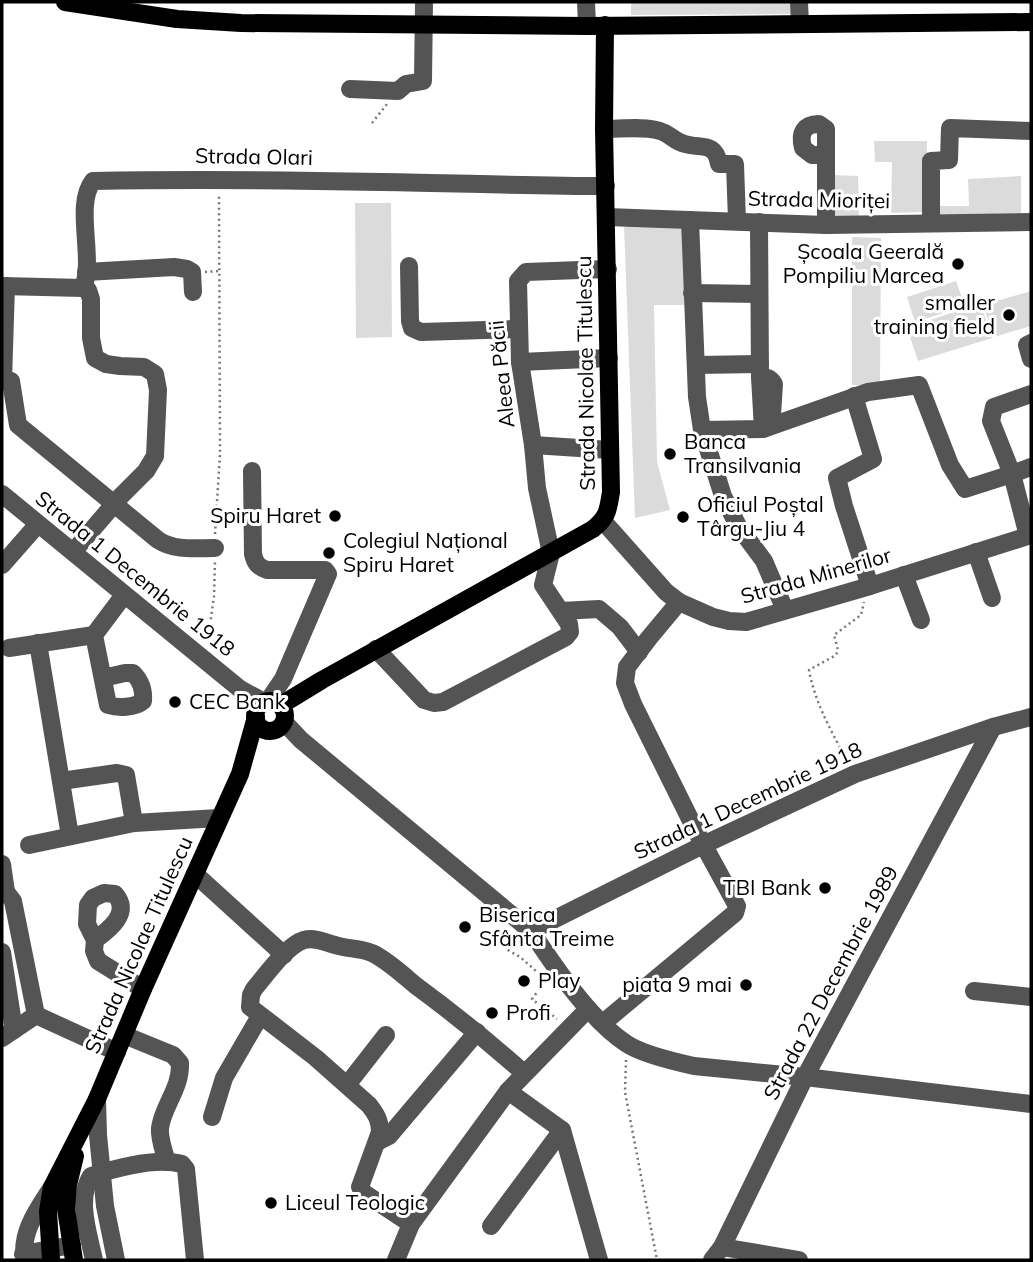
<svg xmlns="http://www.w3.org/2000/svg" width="1033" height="1262" font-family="Mulish,sans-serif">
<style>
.green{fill:#dbdbdb}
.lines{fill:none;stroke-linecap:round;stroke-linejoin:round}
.path{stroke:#767676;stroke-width:2.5;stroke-dasharray:2 3.5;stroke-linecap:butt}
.minor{stroke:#545454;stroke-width:18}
.major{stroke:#000;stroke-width:18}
.poi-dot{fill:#000;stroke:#fff;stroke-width:2.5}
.labels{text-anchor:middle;stroke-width:6;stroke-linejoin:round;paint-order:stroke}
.street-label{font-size:21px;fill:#000;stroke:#fff}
.poi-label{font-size:21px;fill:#000;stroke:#fff;text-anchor:start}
</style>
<rect width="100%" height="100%" fill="#fff"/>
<!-- green -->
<g class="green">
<polygon points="631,2 793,2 794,14 631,15"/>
<polygon points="874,141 927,141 926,212 891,213 892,162 875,162"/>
<polygon points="831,175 858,176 859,218 831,217"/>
<polygon points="1021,176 1021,217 934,219 933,206 969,206 968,179"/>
<polygon points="355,203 391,203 392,337 356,338"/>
<polygon points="624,225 687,225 691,305 654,305 657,462 670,510 635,518"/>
<polygon points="852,237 881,238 880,385 852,385"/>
<polygon points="956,281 965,306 915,322 907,297"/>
<polygon points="1031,291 1031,326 994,337 983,305"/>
<polygon points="980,303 992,338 918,361 907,328"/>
</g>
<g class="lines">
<!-- path -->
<g class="path">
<polyline points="372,123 387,104"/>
<polyline points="205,272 219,271"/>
<polyline points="215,534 220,454 219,194"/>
<polyline points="201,639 211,618 214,596 215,561"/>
<path d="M 848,762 C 832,733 815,703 809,670 L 836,655 L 838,650 L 834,635 L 861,615 L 864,602"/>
<polyline points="484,936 520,957 544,978"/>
<polyline points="546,980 532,999 557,1019"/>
<polyline points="626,1060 625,1092 657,1260"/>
</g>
<!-- minor -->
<g class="minor">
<polyline points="586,2 587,26"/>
<polyline points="799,2 800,23"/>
<polyline points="350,89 398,91 406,84 423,81 424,2"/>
<path d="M 604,129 C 621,129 645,126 660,131 C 670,134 675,142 685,144 C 701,149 715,141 719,164 L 735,164 L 737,221"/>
<polyline points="607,217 826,225 1031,222"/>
<polyline points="690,220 697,397 702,430 723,496 738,526 764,561 785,610"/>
<polyline points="759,222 760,377 763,429"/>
<polyline points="931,223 931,161 949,160 950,128 1031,131"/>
<path d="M 826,225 L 826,129 L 819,124 C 804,124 799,133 803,148 L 812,155 L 826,155"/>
<polyline points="409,266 410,321 412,328 421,332 519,329"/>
<polyline points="86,272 174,267 187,269 192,272 193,292"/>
<polyline points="2,286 83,288"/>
<path d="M 83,288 C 95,258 74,205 93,181 C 189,179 285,180 382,182 C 456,183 531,186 606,186"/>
<polyline points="692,293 759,294"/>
<polyline points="1031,343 1027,345 1031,359"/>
<polyline points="520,362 609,358"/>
<polyline points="696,365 760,364"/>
<path d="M 760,377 C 767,377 770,378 774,384 L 772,415"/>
<path d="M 2,381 L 11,381 L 18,425 L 158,540 C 175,551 195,548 215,548"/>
<polyline points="3,381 6,286"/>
<polyline points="1031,394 994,407 991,421 1012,474 1031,467"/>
<polyline points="854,396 873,459 837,478 844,506 870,586"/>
<polyline points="702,430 763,429 868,392 919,385 950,465 965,489 1012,474 1028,536"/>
<polyline points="533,445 610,450"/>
<path d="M 252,471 L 253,554 C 255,563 258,567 267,570 L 325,570 L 328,574 L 283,679 L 268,701"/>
<polyline points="2,494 240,689 264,702"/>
<polyline points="603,521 666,592 679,602 713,617 729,621 746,622 870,586 1031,535"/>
<polyline points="73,552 121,496 146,471 155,456 158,390 155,374 144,367 120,366 106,364 95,358 91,338 91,299 88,290 83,288"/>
<polyline points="976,552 992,598"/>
<polyline points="2,565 38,524"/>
<polyline points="904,575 921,620"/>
<polyline points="561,611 599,609 620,627 639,652"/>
<polyline points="38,643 70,836"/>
<polyline points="9,648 94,635"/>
<polyline points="376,649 424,700 434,703 443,702 566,637 570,632 569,624 543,585 551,553 537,488 533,445 520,362 518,281 526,272 608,269"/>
<path d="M 103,678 L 125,673 L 133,673 C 141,681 144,689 143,701 C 135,708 118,708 108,705 L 94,635 L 124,595"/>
<path d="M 284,722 L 301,740 L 531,931 C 555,967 590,1020 627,1044 C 642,1054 676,1062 694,1066 L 805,1077 L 1031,1104"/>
<polyline points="61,781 117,773 126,775 134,823"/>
<polyline points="29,845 134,823 219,818"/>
<polyline points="2,864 6,892"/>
<polyline points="195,874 284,955"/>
<polyline points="2,890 6,892 13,901 36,1015 2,1038"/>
<polyline points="531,931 703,845 855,774 993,727 1031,717"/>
<path d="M 95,940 L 87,924 L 88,905 L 93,898 L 104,893 L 115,894 C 131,913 110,929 95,940 L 94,951 L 98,961 L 143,989"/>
<polyline points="2,952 14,1030"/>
<polyline points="974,991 1031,997"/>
<polyline points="36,1015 117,1052"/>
<polyline points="603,1023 735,913 737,906 696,831 633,704 625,683 627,667 649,638 679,602"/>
<path d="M 124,1035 L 173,1055 L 180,1063 C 181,1089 163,1105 160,1128 C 159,1139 164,1151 167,1162"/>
<polyline points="347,1085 386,1035"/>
<polyline points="508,1091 562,1130 599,1260"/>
<polyline points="97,1099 98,1135 105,1206 116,1260"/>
<polyline points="212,1117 224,1078 260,1016"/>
<polyline points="377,1142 389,1136 477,1032"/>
<path d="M 411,1224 L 364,1193 L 360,1187 L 380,1132 C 380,1120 376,1114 369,1105 L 316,1058 L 250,1007 L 251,995 L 254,989 C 266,975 287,945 304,940 C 315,937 324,942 335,945 C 347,949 360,948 372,953 C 387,960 402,974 415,985 C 453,1013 489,1042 524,1073"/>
<polyline points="491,1226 562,1130"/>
<polyline points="722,1247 799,1260"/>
<polyline points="23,1254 72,1245"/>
<path d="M 25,1260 C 20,1232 38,1209 52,1187"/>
<path d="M 94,1260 C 89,1235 76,1200 91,1176 C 116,1168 157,1157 182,1164 L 186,1169 L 195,1260"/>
<polyline points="396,1260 411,1224 508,1091 588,1009"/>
<polyline points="712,1260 722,1247 805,1077 993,727"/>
</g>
<!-- major -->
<g class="major">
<polyline points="65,2 177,19 241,23 587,26 1031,22"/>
<circle cx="270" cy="716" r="15"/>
<path d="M 281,705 L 322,680 L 593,529 C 608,517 608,510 611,492 L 604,129 L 605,25"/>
<polyline points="51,1260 48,1211 52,1187 97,1099 143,989 240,774 256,717"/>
<polyline points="74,1260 66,1209 68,1185 75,1156"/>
</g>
</g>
<!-- markers -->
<g class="poi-dot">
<circle cx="958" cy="264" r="7"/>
<circle cx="1009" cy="315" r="7"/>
<circle cx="670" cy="454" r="7"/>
<circle cx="335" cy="516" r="7"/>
<circle cx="683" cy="517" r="7"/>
<circle cx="329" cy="553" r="7"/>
<circle cx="175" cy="702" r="7"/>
<circle cx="825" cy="888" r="7"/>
<circle cx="465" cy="927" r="7"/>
<circle cx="524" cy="981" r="7"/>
<circle cx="746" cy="985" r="7"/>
<circle cx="492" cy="1013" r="7"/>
<circle cx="271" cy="1203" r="7"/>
</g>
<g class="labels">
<!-- street labels -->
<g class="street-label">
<text transform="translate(254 157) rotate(1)" y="7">Strada Olari</text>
<text transform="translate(819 200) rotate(1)" y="7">Strada Mioriței</text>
<text transform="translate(586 373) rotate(-91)" y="7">Strada Nicolae Titulescu</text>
<text transform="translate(502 374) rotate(-96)" y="7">Aleea Păcii</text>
<text transform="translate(135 574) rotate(39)" y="7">Strada 1 Decembrie 1918</text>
<text transform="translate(816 576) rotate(-16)" y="7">Strada Minerilor</text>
<text transform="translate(748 801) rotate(-25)" y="7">Strada 1 Decembrie 1918</text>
<text transform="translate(139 945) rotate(-66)" y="7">Strada Nicolae Titulescu</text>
<text transform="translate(831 983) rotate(-62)" y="7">Strada 22 Decembrie 1989</text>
</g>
<!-- poi labels -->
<g class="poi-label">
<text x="944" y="259" text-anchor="end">Școala Geerală<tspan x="944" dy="24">Pompiliu Marcea</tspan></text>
<text x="995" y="310" text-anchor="end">smaller<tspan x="995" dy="24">training field</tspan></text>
<text x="684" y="449">Banca<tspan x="684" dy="24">Transilvania</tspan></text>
<text x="697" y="512">Oficiul Poștal<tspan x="697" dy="24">Târgu-Jiu 4</tspan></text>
<text x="321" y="523" text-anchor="end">Spiru Haret</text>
<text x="343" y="548">Colegiul Național<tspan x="343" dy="24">Spiru Haret</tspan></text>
<text x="189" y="709">CEC Bank</text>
<text x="811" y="895" text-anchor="end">TBI Bank</text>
<text x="479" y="922">Biserica<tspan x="479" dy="24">Sfânta Treime</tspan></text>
<text x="538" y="988">Play</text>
<text x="732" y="992" text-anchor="end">piata 9 mai</text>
<text x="506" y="1020">Profi</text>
<text x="285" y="1210">Liceul Teologic</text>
</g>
</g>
<!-- border -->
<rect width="1033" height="1262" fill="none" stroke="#000000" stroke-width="7"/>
</svg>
